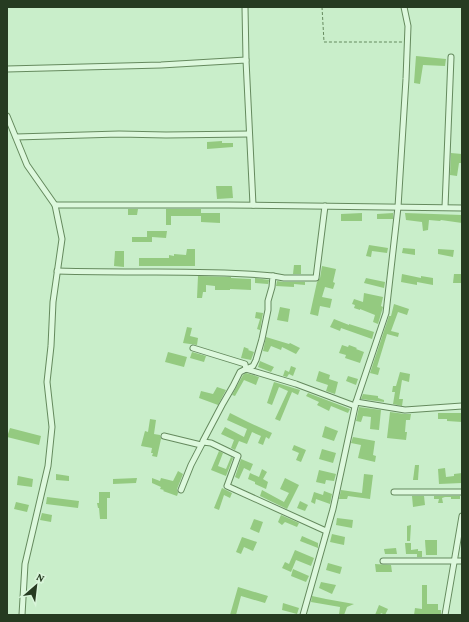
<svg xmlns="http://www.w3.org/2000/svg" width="469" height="622" font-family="'Crimson Pro',serif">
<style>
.building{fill:#94ca80}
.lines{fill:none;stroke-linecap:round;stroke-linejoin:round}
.minor-casing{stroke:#658a5e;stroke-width:7}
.path{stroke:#658a5e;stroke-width:1;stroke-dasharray:3 2;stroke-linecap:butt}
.minor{stroke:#ddf8dd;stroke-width:5}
</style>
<rect width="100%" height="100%" fill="#c9eeca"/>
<!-- building -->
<g class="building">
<polygon points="416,56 446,59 445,66 423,65 420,84 414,83"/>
<polygon points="222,141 222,143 233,143 233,147 207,149 207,142"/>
<polygon points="451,153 462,154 462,163 459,163 457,176 450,175"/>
<polygon points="216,186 232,186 233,198 217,199"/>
<polygon points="128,209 138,209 137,215 128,215"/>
<polygon points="166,209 201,209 201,213 220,213 220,223 201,222 201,216 171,216 171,225 166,225"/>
<polygon points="362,213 362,221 341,221 341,214"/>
<polygon points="393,213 393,219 377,219 377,214"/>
<polygon points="405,213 462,215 462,223 441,220 440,221 429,220 428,230 423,231 422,222 406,220"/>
<polygon points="147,231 167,231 166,238 152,237 152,242 132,242 132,237 147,237"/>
<polygon points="369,245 388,248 387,253 372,251 371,257 366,256"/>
<polygon points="403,248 415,249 415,255 402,253"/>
<polygon points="187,249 195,249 195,266 139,266 139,258 169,258 169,255 174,256 174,254 186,255"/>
<polygon points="438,249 454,250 453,257 438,254"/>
<polygon points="115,251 124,251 124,267 114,266"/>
<polygon points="294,265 301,265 301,274 293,274"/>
<polygon points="322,266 336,269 333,282 335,283 333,289 325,287 322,297 332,299 330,308 320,306 318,316 310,314 317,282 320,278"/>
<polygon points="402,274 421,278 421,276 433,278 433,285 417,282 417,285 401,282"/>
<polygon points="454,274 462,274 462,283 453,283"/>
<polygon points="198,276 231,277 231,278 251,279 251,290 230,289 230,290 215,290 215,286 206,285 206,292 203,292 202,298 197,298"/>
<polygon points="255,278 269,280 268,285 268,284 255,283"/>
<polygon points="366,278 385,282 384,288 364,283"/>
<polygon points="277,281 284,282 305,282 305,285 294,284 294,287 276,286"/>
<polygon points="364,293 383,297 381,306 383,307 378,324 373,322 375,315 360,309 360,310 354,308 355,305 352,304 354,299 363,302"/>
<polygon points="394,304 409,309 407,315 398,312 391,331 399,333 398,337 387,334 377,367 380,368 378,375 370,373 389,316 391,316"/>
<polygon points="280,307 290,309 288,322 277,320"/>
<polygon points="256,312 263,313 260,330 257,329 260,319 255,318"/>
<polygon points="334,319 349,325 349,324 374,332 372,339 341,328 340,331 330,327"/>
<polygon points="187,327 192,328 190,336 198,338 197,345 183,343"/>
<polygon points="266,337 289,344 290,343 300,348 296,354 282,347 281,350 271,346 268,352 263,351"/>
<polygon points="342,345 348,347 349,345 357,348 356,349 364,352 360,363 345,358 346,355 339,353"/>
<polygon points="244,347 249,349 248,350 254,352 251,360 241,358"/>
<polygon points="168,352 187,357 184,367 165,362"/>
<polygon points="192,352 206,356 204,362 190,358"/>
<polygon points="260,361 274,367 271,372 258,367"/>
<polygon points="291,366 296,368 293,376 289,374 287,377 283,376 285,370 289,372"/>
<polygon points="319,371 330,375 329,379 338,382 335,394 326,391 328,385 316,381"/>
<polygon points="400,372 410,374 409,382 402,380 399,399 403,399 402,406 393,404 395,392 392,392 393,386 396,386"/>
<polygon points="246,373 259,377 256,385 244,380 235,396 232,395 243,375"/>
<polygon points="348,376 358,379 356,385 346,381"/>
<polygon points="274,382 300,390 298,395 292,392 280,421 275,419 288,391 279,387 272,405 267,403"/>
<polygon points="217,387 226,390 218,405 199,398 201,391 213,394"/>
<polygon points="308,393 350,409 348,413 331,406 329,411 317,405 319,402 306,396"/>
<polygon points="363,394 378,396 378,398 384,400 384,402 361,399"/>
<polygon points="359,407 381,410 379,430 370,429 371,417 363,416 361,422 356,421"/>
<polygon points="390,412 405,414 411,414 410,420 406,420 405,432 407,432 406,440 387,438"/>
<polygon points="230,413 248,422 272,433 269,439 266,437 263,445 258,443 261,436 252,432 247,444 239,441 235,450 231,448 234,440 221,434 225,427 244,437 247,429 227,420"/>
<polygon points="438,413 461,413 462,422 447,421 447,419 438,419"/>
<polygon points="150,419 156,420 154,434 160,435 161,439 157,457 152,456 153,453 151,453 152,448 141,446 145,431 148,432"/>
<polygon points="325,426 338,431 334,441 322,437"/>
<polygon points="10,428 41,436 39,445 7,437"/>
<polygon points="353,437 375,441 373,455 376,456 375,462 358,458 361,445 351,443"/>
<polygon points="294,445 306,450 301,462 296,460 299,453 292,450"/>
<polygon points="322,449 336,453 333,463 319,459"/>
<polygon points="219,451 223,453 218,466 226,469 231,457 233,458 226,476 211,470"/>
<polygon points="241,459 253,464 250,471 244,468 239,479 235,477"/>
<polygon points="415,465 419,465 418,480 413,480"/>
<polygon points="445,468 446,477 454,476 454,474 462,473 462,483 439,484 438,469"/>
<polygon points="262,469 267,472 263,479 268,482 266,489 255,484 255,482 248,479 250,473 259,477"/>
<polygon points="319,470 336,474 334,481 326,480 325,484 316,482"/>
<polygon points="178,471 183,474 177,489 178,493 177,496 163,491 164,490 160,489 161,487 152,483 152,478 160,481 161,478 173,481"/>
<polygon points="56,474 69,476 69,481 56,480"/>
<polygon points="364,474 373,475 370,499 348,496 347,499 339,499 341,490 362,493"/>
<polygon points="18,476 33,479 32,487 17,485"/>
<polygon points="137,478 136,483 113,484 113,479"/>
<polygon points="285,478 299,485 287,509 260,496 262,490 284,502 289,493 280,489"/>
<polygon points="222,488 232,493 230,498 224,495 219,510 214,508"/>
<polygon points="324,491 332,494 330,504 316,499 315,504 311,502 314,492 323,495"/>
<polygon points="99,492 110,492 110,498 107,498 107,519 100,519 99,508 98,508 97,503 99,503"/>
<polygon points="412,496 424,496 425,505 413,507"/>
<polygon points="434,496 460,496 460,499 451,499 451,497 445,497 442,498 443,503 438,503 439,499 434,499"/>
<polygon points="47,497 79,501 78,508 46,504"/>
<polygon points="300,501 308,505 305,511 297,508"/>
<polygon points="16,502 29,505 27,512 14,509"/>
<polygon points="42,513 52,515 51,522 40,520"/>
<polygon points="281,515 299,523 297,527 285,522 282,525 278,522"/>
<polygon points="337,518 353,520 352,528 336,525"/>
<polygon points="254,519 263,522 259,533 250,529"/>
<polygon points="411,525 410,541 407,541 407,526"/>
<polygon points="332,534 345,537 344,545 330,542"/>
<polygon points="302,536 318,543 318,548 300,541"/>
<polygon points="242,537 257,542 253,551 244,547 241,554 236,552"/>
<polygon points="425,540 437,540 437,555 426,555"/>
<polygon points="405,543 411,543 411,550 418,549 418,551 422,551 422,557 417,557 417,554 406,554"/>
<polygon points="396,548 397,554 385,554 384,549"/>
<polygon points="295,550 314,558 311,566 296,560 291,572 282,568 285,562 289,564"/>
<polygon points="328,563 342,567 340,574 326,570"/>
<polygon points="375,564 391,565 392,572 376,572"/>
<polygon points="293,569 309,576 306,582 291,576"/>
<polygon points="321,582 336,585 332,594 319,588"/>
<polygon points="422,585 427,585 427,604 438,604 438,610 441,610 441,615 414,615 415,608 422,609"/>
<polygon points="238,587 268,596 265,603 241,596 236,615 230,615"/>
<polygon points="312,596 326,599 354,604 347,607 344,615 339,615 340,607 311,602"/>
<polygon points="283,603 299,608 297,614 282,610"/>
<polygon points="379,605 388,609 385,615 381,613 380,615 375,615"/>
</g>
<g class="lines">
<defs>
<g id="minor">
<polyline points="245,7 246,60"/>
<polyline points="7,69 161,65 246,60 253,205"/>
<polyline points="7,116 27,165 55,205 62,239 53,302 51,346 47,382 52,427 48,466 25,564 22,615"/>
<polyline points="16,137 119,134 166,135 249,134"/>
<polyline points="55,205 228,205 462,208"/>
<polyline points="445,207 451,57"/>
<path d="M 57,271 C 90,272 123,272 156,272 C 195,272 234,272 273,276 L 272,287 L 268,301 L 268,310 L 262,339 L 256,360 L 253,366 L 246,369"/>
<polyline points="273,276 284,278 316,278 325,206"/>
<polyline points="193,348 245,364 246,369 240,372 233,386 222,405 203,441"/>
<polyline points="246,369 296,384 355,406"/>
<polyline points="356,402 405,410 462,406"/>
<polyline points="164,436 201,445"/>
<polyline points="181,490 191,465 203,442 211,443 238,456 227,486 326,531"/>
<polyline points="394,492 462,492"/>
<polyline points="383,561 462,561"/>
<polyline points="303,615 333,509 356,402 386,313 398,207 406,79 408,26 404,7"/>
<polyline points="445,615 462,516"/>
</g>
</defs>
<!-- minor casing -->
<use href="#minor" class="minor-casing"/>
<!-- path -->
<polyline class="path" points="322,7 324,42 403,42"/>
<!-- minor -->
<use href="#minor" class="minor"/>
</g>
<!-- border -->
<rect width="469" height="622" fill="none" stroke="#263b21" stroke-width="16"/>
<!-- north arrow -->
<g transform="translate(36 586) rotate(28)" stroke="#d9f5da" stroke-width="3" paint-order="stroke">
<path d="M0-3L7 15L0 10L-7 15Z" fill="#263b21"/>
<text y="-6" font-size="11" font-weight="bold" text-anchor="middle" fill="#263b21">N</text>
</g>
</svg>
